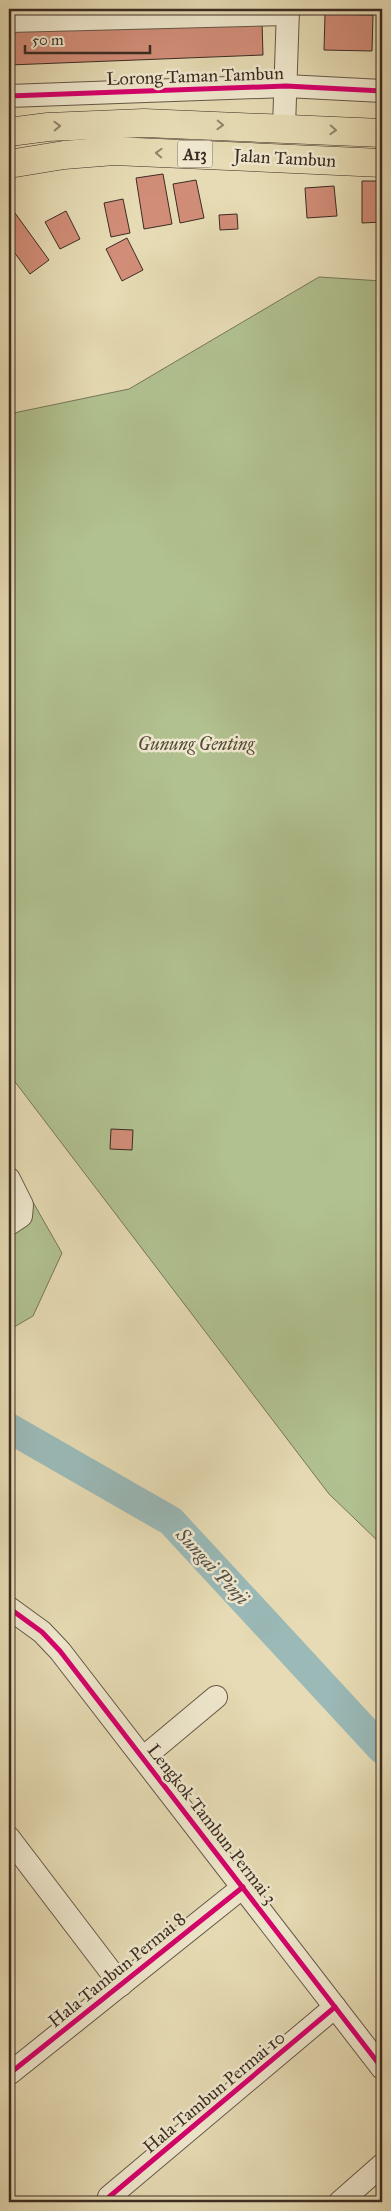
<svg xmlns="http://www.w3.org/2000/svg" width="391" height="2211" font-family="'IM FELL Great Primer',serif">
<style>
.green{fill:#b1c190;stroke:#76765a}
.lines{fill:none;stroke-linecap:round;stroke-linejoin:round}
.river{stroke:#9ab9b7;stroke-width:30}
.building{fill:#d18d78;stroke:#3c2c23}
.minor-casing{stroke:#665847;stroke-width:24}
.major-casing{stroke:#3c2c23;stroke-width:29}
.minor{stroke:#efe8ce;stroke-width:22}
.major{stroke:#e6dbb4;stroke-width:28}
.cycleway-casing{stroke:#efe8ce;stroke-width:8}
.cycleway{stroke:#d6006c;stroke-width:5}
.oneway{stroke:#91846c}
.labels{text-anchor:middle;stroke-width:5;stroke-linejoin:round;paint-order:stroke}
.shield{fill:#efe8ce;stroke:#726456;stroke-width:1}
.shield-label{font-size:16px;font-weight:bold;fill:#3c2c23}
.street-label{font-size:18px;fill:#3c2c23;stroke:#efe8ce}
.park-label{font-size:18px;font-style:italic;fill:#534a39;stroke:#efe8ce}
.water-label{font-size:19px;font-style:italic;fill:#544f48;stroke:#efe8ce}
</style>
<rect width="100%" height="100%" fill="#e6dbb4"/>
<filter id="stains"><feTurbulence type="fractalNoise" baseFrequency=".004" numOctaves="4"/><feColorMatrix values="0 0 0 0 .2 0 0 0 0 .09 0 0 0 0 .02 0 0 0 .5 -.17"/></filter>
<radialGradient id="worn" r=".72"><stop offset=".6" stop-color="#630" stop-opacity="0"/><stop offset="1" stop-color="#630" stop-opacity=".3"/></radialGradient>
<!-- green -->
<g class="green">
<polygon points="319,277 382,281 382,1545 329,1494 9,1074 9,414 129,389"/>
<polygon points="9,1160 62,1253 33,1316 9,1330"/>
</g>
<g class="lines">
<!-- river -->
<polyline class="river" points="9,1428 171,1521 382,1749"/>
</g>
<!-- building -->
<g class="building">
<polygon points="325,14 373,15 372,51 324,50"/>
<polygon points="262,22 263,55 9,65 9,31"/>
<polygon points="163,174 172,224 144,229 136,178"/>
<polygon points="196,180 204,218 180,223 173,184"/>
<polygon points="362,181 382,181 382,222 362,223"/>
<polygon points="334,186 337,216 307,218 305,188"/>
<polygon points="123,199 130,233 111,237 104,203"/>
<polygon points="66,211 80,239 60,249 45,222"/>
<polygon points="15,213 49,260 30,274 9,245 9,218"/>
<polygon points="237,214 238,229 220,230 219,215"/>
<polygon points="127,238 143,270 122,281 106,249"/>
<polygon points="111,1129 133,1130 132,1150 110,1149"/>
</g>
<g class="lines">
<defs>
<g id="minor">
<polyline points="9,21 288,14"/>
<polyline points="9,96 286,86 382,91"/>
<polyline points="284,127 288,9"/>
<polyline points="9,1179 22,1205 21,1216 9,1224"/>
<polyline points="9,1608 42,1632 60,1651 382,2068"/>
<polyline points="143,1758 216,1697"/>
<polyline points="9,1838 121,1985"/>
<polyline points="9,2074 243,1887"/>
<polyline points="109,2197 335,2007"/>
<polyline points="340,2202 382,2165"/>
</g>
<g id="major">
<polyline points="9,132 48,127 144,123 382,133"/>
<polyline points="9,164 64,155 114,151 382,163"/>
</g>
</defs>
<!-- minor casing -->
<use href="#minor" class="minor-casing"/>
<!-- major casing -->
<use href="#major" class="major-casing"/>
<!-- minor -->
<use href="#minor" class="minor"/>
<!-- major -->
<use href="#major" class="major"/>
<defs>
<g id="cycleway">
<polyline points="9,96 286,86 382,91"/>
<polyline points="9,1608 42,1632 60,1651 382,2068"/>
<polyline points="9,2074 243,1887"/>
<polyline points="109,2197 335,2007"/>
</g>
</defs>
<!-- cycleway casing -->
<use href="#cycleway" class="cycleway-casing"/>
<!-- cycleway -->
<use href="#cycleway" class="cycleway"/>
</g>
<!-- one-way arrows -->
<defs><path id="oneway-chevron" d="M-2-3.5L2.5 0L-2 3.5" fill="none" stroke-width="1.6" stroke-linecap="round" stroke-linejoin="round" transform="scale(1.25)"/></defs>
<g class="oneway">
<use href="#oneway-chevron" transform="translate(220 125) rotate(2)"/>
<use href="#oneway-chevron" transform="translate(57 126) rotate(-2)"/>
<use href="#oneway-chevron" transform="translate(333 130) rotate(3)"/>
<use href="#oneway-chevron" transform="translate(159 153) rotate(-178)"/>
</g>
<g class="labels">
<!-- shield labels -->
<rect class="shield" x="177.5" y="140.5" width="35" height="27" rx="4"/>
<g class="shield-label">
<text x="195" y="160">A13</text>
</g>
<!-- street labels -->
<g class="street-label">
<text transform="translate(195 76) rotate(-2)" y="6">Lorong Taman Tambun</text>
<text transform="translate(285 158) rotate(3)" y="6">Jalan Tambun</text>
<text transform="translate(212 1824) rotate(52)" y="6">Lengkok Tambun Permai 3</text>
<text transform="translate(117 1970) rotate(-39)" y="6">Hala Tambun Permai 8</text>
<text transform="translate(214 2092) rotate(-40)" y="6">Hala Tambun Permai 10</text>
</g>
<!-- park labels -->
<g class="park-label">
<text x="196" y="750">Gunung Genting</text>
</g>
<!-- water labels -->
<g class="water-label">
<text transform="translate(213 1566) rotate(47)" y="7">Sungai Pinji</text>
</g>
</g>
<!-- margin -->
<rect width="391" height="2211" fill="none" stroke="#e6dbb4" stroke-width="30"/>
<rect x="10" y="10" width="371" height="2191" fill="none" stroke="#3c2c23" stroke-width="2.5"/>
<rect x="15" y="15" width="361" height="2181" fill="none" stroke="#3c2c23"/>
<!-- scale -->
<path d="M25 45v8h125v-8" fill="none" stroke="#3c2c23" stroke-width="2.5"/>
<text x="32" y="45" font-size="15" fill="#3c2c23" stroke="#efe8ce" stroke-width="4" paint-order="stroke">50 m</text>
<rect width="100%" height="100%" filter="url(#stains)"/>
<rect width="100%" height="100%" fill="url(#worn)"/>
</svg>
